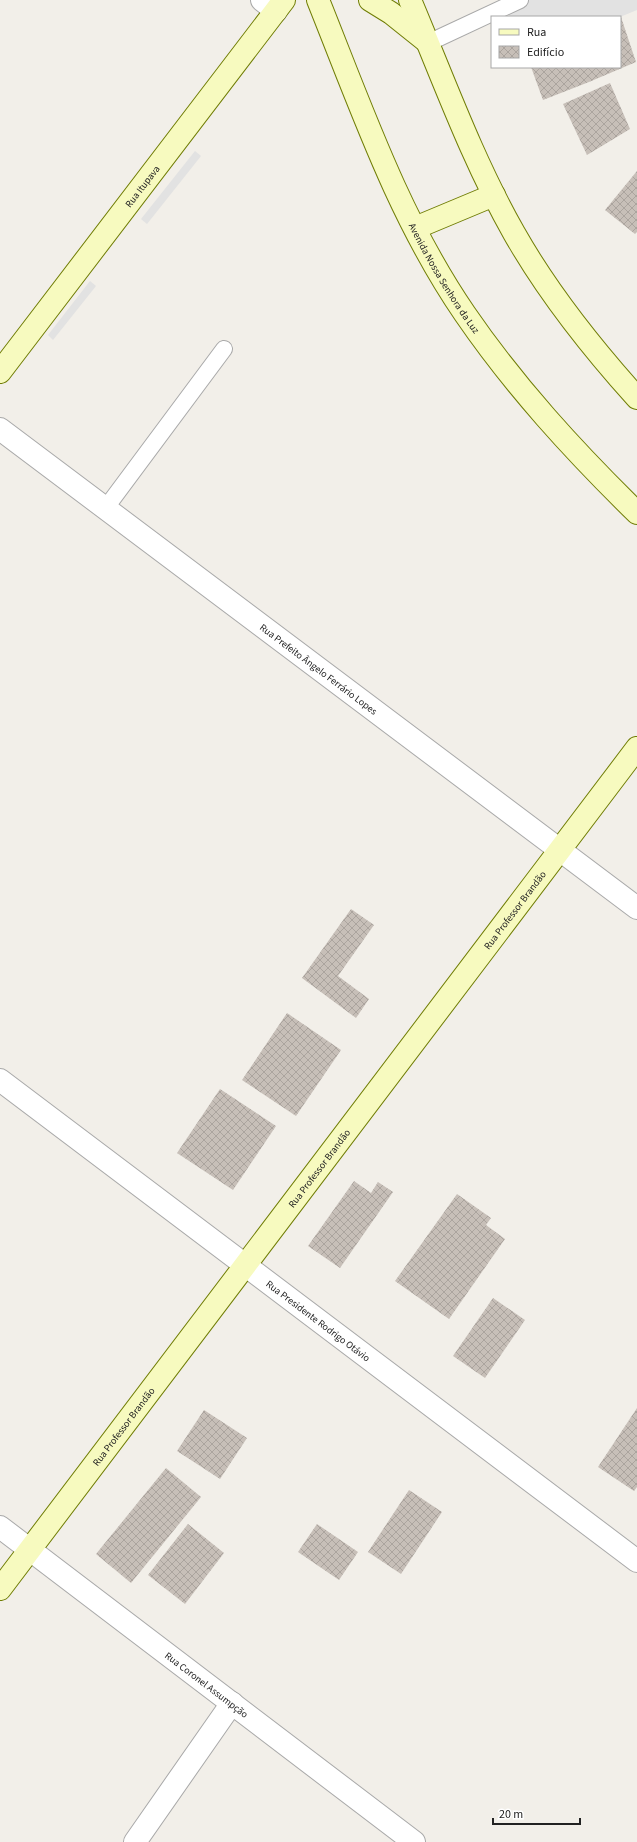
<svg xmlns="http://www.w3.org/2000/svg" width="637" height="1842" font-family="'Source Sans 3',sans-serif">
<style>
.parking{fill:#e2e2e2}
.building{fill:url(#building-cross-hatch)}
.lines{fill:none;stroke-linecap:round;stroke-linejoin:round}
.lane-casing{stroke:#a9a9a9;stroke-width:18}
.street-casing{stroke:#a9a9a9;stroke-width:24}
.secondary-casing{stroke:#707d05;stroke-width:24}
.lane{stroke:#fff;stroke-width:16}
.street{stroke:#fff;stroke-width:22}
.secondary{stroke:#f7fabf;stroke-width:22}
.labels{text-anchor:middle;stroke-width:3;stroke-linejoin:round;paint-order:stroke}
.street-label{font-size:10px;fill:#222;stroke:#fff}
</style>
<defs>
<pattern id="building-cross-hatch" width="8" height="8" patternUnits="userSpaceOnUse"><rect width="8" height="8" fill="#c7bfb8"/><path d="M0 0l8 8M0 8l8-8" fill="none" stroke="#aba49e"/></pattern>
</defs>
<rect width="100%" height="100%" fill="#f2efe9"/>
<!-- parking -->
<g class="parking">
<polygon points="503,0 637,0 637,10 620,17 510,17"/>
<polygon points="195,151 201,156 147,224 141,219"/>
<polygon points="90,281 96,286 53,340 48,335"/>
</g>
<!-- building -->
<g class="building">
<polygon points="620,17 621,17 636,62 589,82 543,100 531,67 620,67"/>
<polygon points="610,83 630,129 587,155 563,104"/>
<polygon points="637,171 637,232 635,234 605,210"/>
<polygon points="351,909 374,925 338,976 369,999 356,1018 302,978"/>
<polygon points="287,1013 341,1050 296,1116 242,1080"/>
<polygon points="220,1089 276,1126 233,1190 177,1153"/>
<polygon points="354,1181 371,1193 378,1182 393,1192 340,1268 308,1246"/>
<polygon points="457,1194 491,1218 486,1225 505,1239 449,1319 395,1281"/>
<polygon points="493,1298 525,1320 485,1378 453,1356"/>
<polygon points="637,1408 637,1487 634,1491 598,1467"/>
<polygon points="204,1410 247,1438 220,1479 177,1451"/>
<polygon points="166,1468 201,1497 131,1583 96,1554"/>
<polygon points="409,1490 442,1512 401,1574 368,1552"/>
<polygon points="188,1524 224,1553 185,1604 148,1575"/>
<polygon points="317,1524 358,1552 339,1580 298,1552"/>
</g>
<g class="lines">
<defs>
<g id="lane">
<polyline points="428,43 520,0"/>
<polyline points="105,509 224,349"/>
</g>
<g id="street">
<polyline points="262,0 276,11"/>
<path id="s1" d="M 0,429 L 637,908"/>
<path id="s2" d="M 0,1080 L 637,1561"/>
<path id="s3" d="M 0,1527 L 414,1842"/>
<polyline points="135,1842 232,1703"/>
</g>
<g id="secondary">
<path id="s4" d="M 318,0 C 361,107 399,218 465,314 C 515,387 574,451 637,513"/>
<polyline points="370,0 391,13 426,41"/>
<path d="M 410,0 C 443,78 472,159 514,233 C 548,293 591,347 637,398"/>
<polyline points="415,228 494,195"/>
<path id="s5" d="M 0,372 L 284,0"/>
<path id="s6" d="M 0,1589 L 637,748"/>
</g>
</defs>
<!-- lane casing -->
<use href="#lane" class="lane-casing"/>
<!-- street casing -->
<use href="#street" class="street-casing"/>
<!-- secondary casing -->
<use href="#secondary" class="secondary-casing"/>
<!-- lane -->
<use href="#lane" class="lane"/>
<!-- street -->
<use href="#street" class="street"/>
<!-- secondary -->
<use href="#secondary" class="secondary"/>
</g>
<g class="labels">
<!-- street labels -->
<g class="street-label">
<text dy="4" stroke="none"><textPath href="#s5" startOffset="234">Rua Itupava</textPath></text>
<text dy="4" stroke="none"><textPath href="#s4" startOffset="306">Avenida Nossa Senhora da Luz</textPath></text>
<text dy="4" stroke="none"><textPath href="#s1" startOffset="399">Rua Prefeito Ângelo Ferrário Lopes</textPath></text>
<text dy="4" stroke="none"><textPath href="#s6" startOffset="852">Rua Professor Brandão</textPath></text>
<text dy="4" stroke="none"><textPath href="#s6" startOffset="528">Rua Professor Brandão</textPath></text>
<text dy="4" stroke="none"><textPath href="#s2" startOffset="399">Rua Presidente Rodrigo Otávio</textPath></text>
<text dy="4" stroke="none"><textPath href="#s6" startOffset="204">Rua Professor Brandão</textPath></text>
<text dy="4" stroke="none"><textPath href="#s3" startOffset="260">Rua Coronel Assumpção</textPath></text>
</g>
</g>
<!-- legend -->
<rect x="491" y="16" width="130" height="52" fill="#ffffff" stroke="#a7a7a7"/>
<rect x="499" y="29" width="20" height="6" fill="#f7fabf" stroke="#a7a7a7"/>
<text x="527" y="36" font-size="12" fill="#222222">Rua</text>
<rect x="499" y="46" width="20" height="12" fill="url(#building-cross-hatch)" stroke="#a7a7a7"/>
<text x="527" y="56" font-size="12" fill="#222222">Edifício</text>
<!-- scale -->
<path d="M493 1818v6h87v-6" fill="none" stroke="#222222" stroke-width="2"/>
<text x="499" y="1818" font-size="12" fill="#222222" stroke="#ffffff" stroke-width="3" paint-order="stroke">20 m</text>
</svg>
